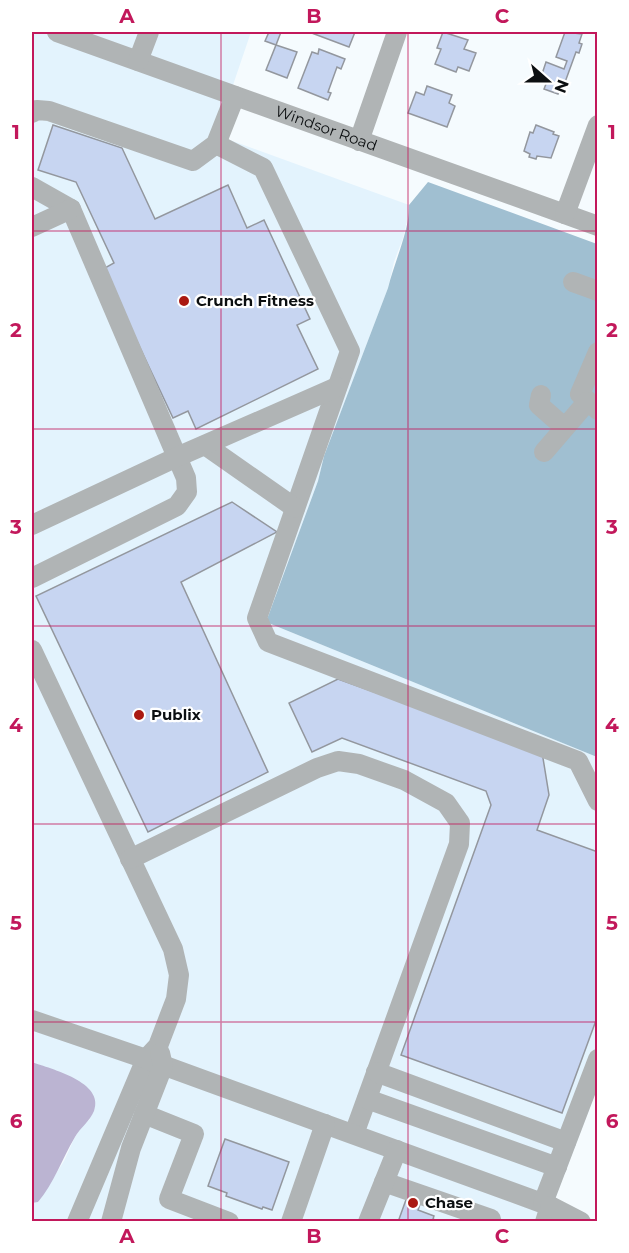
<svg xmlns="http://www.w3.org/2000/svg" width="629" height="1253" font-family="Montserrat,sans-serif">
<style>
.built{fill:#e3f3fd}
.forest{fill:#a0bfd1}
.water{fill:#bbb4d2}
.building{fill:#c7d5f1;stroke:#93979e;stroke-width:1.5}
.lines{fill:none;stroke-linecap:round;stroke-linejoin:round}
.minor{stroke:#b0b4b5;stroke-width:20}
.grid{fill:none;stroke:#c2185b;stroke-width:1.5;stroke-opacity:0.55}
.poi-dot{fill:#aa1912;stroke:#fff;stroke-width:2}
.labels{text-anchor:middle;stroke-width:4.5;stroke-linejoin:round;paint-order:stroke}
.street-label{font-size:15px;fill:#0c0f11;stroke:#fff}
.poi-label{font-size:15px;font-weight:bold;fill:#0c0f11;stroke:#fff;text-anchor:start}
.neatline{fill:none;stroke:#c2185b;stroke-width:2}
.grid-label{font-size:20px;text-anchor:middle;font-weight:bold;fill:#c2185b}
</style>
<rect width="100%" height="100%" fill="#f5fbfe"/>
<!-- built -->
<polygon class="built" points="32,32 251,32 216,135 409,205 409,213 403,238 394,262 388,288 324,456 318,481 266,622 597,757 597,1089 552,1207 595,1221 32,1222 32,1203 38,1202 64,1161 74,1139 81,1127 90,1119 60,1073 32,1062"/>
<!-- forest -->
<path class="forest" d="M 428,182 L 597,244 L 597,757 L 266,622 L 318,481 L 324,456 L 388,288 C 394,263 410,229 409,205 Z"/>
<!-- water -->
<path class="water" d="M 32,1062 C 51,1069 105,1082 94,1111 C 90,1121 80,1128 75,1137 C 62,1159 54,1183 38,1202 L 32,1203 Z"/>
<!-- building -->
<g class="building">
<polygon points="269,32 281,32 276,45 265,41"/>
<polygon points="309,32 355,32 349,47"/>
<polygon points="443,32 468,40 464,49 476,53 469,71 458,67 456,72 435,64 441,49 437,48"/>
<polygon points="565,32 582,34 579,43 582,44 579,53 576,52 564,85 561,85 558,94 544,89 548,79 541,77 546,62 564,69 567,61 556,57"/>
<polygon points="276,45 297,52 287,78 266,70"/>
<polygon points="319,49 345,59 341,69 337,67 328,92 331,93 328,100 298,88 312,52 318,54"/>
<polygon points="427,86 452,95 449,103 455,106 447,127 408,113 416,92 424,95"/>
<polygon points="53,125 122,148 155,219 228,185 247,228 264,220 310,319 297,325 318,369 196,429 188,411 173,418 103,269 114,263 76,182 38,170"/>
<polygon points="536,125 554,132 553,134 559,136 551,158 537,156 536,159 529,157 530,154 524,151 530,132 533,133"/>
<polygon points="232,502 277,532 181,582 268,772 148,832 36,596"/>
<polygon points="338,679 542,752 549,795 537,830 598,852 598,1015 562,1113 401,1055 491,805 486,791 342,738 312,752 289,703"/>
<polygon points="225,1139 289,1162 272,1210 263,1207 262,1209 226,1196 227,1193 208,1186"/>
<polygon points="412,1183 426,1188 418,1210 434,1216 433,1219 440,1222 398,1222"/>
</g>
<g class="lines">
<!-- minor -->
<g class="minor">
<path id="s1" d="M 57,32 L 598,226"/>
<polyline points="138,61 149,32"/>
<polyline points="32,113 37,110 49,111 193,161 216,144 235,96"/>
<polyline points="359,141 397,32"/>
<polyline points="216,144 263,168 350,351 257,618 268,642 578,761 598,801"/>
<polyline points="32,187 71,209 186,478 187,492 177,506 32,578"/>
<polyline points="565,214 598,125"/>
<polyline points="32,227 71,209"/>
<polyline points="573,282 598,291"/>
<polyline points="598,352 580,394 598,410"/>
<polyline points="541,395 539,405 564,427"/>
<polyline points="205,445 295,508"/>
<polyline points="544,452 587,402"/>
<polyline points="32,525 177,457 337,387"/>
<polyline points="32,650 173,949 179,975 176,999 158,1046 146,1059 77,1222"/>
<polyline points="130,859 317,768 338,761 359,764 404,780 446,803 460,823 459,844 354,1134"/>
<polyline points="32,1020 146,1059 550,1206 545,1222"/>
<polyline points="376,1072 566,1142"/>
<polyline points="367,1099 557,1167"/>
<polyline points="144,1114 194,1134 169,1199 229,1222"/>
<polyline points="384,1182 491,1219"/>
<polyline points="543,1203 598,1059"/>
<polyline points="550,1206 581,1222"/>
<polyline points="111,1222 131,1148 163,1066 160,1053"/>
<polyline points="291,1222 325,1124"/>
<polyline points="368,1222 397,1150"/>
</g>
</g>
<!-- grid -->
<path class="grid" d="M 221,32 L 221,1222M 408,32 L 408,1222M 32,231 L 598,231M 32,429 L 598,429M 32,626 L 598,626M 32,824 L 598,824M 32,1022 L 598,1022"/>
<!-- markers -->
<g class="poi-dot">
<circle cx="184" cy="301" r="6"/>
<circle cx="139" cy="715" r="6"/>
<circle cx="413" cy="1203" r="6"/>
</g>
<g class="labels">
<!-- street labels -->
<g class="street-label">
<text dy="5" stroke="none"><textPath href="#s1" startOffset="286">Windsor Road</textPath></text>
</g>
<!-- poi labels -->
<g class="poi-label">
<text x="196" y="306">Crunch Fitness</text>
<text x="151" y="720">Publix</text>
<text x="425" y="1208">Chase</text>
</g>
</g>
<!-- border -->
<rect width="629" height="1253" fill="none" stroke="#ffffff" stroke-width="66"/>
<!-- north arrow -->
<g transform="translate(548 81) rotate(111)" stroke="#ffffff" stroke-width="4.5" paint-order="stroke">
<path d="M0-4.5L10 22L0 15L-10 22Z" fill="#0c0f11"/>
<text y="-9" font-size="16" font-weight="bold" text-anchor="middle" fill="#0c0f11">N</text>
</g>
<rect x="33" y="33" width="563" height="1187" class="neatline"/>
<g class="grid-label">
<text x="127" y="23">A</text>
<text x="314" y="23">B</text>
<text x="502" y="23">C</text>
<text x="16" y="139">1</text>
<text x="612" y="139">1</text>
<text x="16" y="337">2</text>
<text x="612" y="337">2</text>
<text x="16" y="534">3</text>
<text x="612" y="534">3</text>
<text x="16" y="732">4</text>
<text x="612" y="732">4</text>
<text x="16" y="930">5</text>
<text x="612" y="930">5</text>
<text x="16" y="1128">6</text>
<text x="612" y="1128">6</text>
<text x="127" y="1243">A</text>
<text x="314" y="1243">B</text>
<text x="502" y="1243">C</text>
</g>
</svg>
